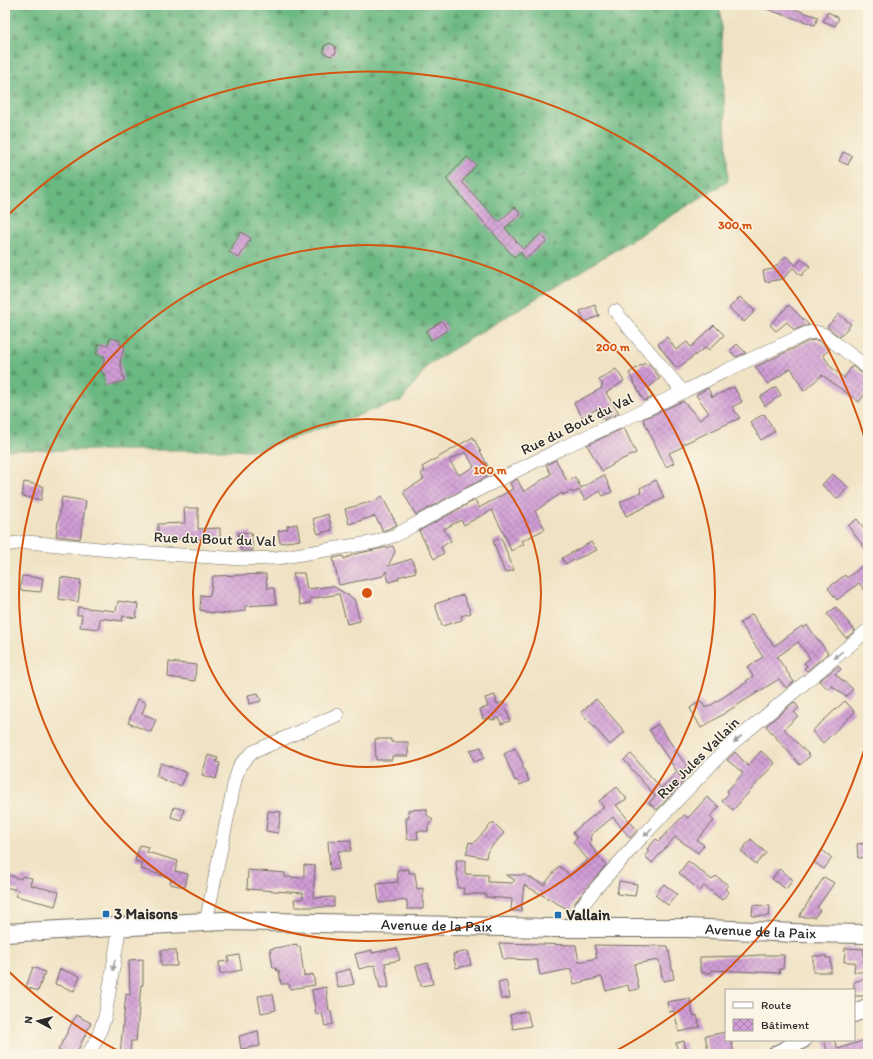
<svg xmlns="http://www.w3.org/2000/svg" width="873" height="1059" font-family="Itim,sans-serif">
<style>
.forest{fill:url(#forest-firs);stroke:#4a7256}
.building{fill:url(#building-cross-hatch);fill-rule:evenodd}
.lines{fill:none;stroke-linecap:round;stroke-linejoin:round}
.minor-casing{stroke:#706b61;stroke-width:14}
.tertiary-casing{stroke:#706b61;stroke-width:18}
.secondary-casing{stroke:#706b61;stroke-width:20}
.minor{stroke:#fff;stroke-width:13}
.tertiary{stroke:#fff;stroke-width:16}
.secondary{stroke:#fff;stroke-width:18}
.oneway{fill:#a0a0a0}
.ring{fill:none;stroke:#d5540f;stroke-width:2}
.poi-dot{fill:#1f6fb2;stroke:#fcf5e5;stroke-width:1.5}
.labels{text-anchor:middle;stroke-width:3;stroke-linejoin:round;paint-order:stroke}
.street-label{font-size:15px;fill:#2b2b2b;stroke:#fcf5e5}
.poi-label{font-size:15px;font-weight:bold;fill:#2b2b2b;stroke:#fcf5e5;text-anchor:start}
.centre{fill:#d5540f;stroke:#fcf5e5;stroke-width:2}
.ring-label{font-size:12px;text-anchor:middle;font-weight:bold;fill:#d5540f;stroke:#fcf5e5;stroke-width:3;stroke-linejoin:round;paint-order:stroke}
</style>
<defs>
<pattern id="forest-firs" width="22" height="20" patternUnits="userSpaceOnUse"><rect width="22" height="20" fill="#6ab882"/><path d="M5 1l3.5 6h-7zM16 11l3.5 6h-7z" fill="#57966b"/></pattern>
<pattern id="building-cross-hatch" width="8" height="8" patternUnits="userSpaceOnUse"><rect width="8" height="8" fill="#d09cd5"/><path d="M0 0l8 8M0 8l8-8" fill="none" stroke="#a97fad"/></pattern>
</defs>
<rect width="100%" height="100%" fill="#fcf5e5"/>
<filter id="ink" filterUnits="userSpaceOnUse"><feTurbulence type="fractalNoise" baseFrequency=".025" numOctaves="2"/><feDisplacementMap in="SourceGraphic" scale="8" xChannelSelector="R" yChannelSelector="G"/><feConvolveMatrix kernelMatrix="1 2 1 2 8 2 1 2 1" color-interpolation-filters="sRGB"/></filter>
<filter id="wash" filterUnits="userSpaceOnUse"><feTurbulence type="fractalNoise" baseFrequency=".012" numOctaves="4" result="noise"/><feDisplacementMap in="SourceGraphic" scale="16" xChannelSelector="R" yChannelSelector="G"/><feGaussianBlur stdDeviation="0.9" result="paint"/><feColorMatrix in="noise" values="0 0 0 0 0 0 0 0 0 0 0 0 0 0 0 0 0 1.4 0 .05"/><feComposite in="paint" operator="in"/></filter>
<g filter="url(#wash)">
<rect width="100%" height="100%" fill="#f0e3c5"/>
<!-- forest -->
<polygon class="forest" points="5,5 720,5 728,181 429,364 402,400 258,450 8,450 5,449"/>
<g id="blocks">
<!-- building -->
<g class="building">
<polygon points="760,5 782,5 818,17 815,25 760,7"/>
<polygon points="828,12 839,18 835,26 823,21"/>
<polygon points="330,43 335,46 336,53 331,56 324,53 324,46"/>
<polygon points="843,152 852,156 848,165 839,161"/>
<polygon points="467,157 476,165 462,182 499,222 515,207 521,214 505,228 523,249 541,234 547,241 526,259 520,252 514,257 446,179"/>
<polygon points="241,232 251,238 239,258 229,252"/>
<polygon points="786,256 796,265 801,259 810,266 801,276 793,268 783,279 765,282 763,271 773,269"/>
<polygon points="740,297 755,311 744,322 729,308"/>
<polygon points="595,305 599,316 584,322 580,311"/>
<polygon points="789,305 809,325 794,330 787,322 776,331 770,325"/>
<polygon points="839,314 851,324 840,337 827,327"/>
<polygon points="442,321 448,330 431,340 426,331"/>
<polygon points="714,325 724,335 709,350 706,347 679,367 675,367 658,344 667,337 676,350 687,342 691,347"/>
<polygon points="110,338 120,340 119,344 125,346 120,361 124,381 106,386 104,374 101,372 105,357 96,354 99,344 108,345"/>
<polygon points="815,340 819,341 830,349 823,355 831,367 844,378 852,366 868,377 868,390 859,402 822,375 804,391 791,368 768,384 755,367 809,341"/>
<polygon points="737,344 746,353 736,357 730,351"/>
<polygon points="645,363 646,365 649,364 660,378 648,388 653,397 644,401 629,373"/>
<polygon points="616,369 624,381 606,393 619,413 604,420 597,409 582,417 574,403 602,388 601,386 603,385 599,380"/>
<polygon points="734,387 742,402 732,407 740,418 683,444 684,446 669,453 674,463 666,467 643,419 683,401 700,420 709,413 696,395 708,388 712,397"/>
<polygon points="776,387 781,395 765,406 760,397"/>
<polygon points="764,414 775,431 761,440 750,422"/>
<polygon points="624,428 636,453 612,464 613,465 602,471 587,445"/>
<path d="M 473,437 L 492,474 L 416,515 L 403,492 L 424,479 L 421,474 L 425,471 L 422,467 ZM 466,452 L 474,467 L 459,475 L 449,460 Z"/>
<polygon points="556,460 567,481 575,477 581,488 604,475 612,492 603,496 600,491 585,500 579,490 573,493 572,491 563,495 562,493 535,511 545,529 522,541 524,544 511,551 508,542 492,510 464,525 461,520 444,529 451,541 441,547 444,553 434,559 419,531 475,500 479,508 513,489 510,483 517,479 524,492 551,474 546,465"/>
<polygon points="832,474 848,487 838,499 822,485"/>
<polygon points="656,480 664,498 626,516 620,502 641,492 640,488"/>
<polygon points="24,482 43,486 41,500 22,496"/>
<polygon points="382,496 397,525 383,531 375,516 349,524 345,509 374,501"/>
<polygon points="62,497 86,501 80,539 56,536"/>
<polygon points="184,508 198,508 198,529 220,528 220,539 176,539 176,541 166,541 165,538 158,538 158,524 185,523"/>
<polygon points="328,514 332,530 318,534 313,519"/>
<polygon points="857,519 868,533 868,552 848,526"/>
<polygon points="297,524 300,540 280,543 278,531 288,529 287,526"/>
<polygon points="251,532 253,551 241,551 238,533"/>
<polygon points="501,538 514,570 505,573 493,541"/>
<polygon points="591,542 597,550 565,564 562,558"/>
<polygon points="393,546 395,552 388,566 412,559 416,572 398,577 399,579 389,582 386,571 383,576 339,585 333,558 343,556 344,559 355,554"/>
<polygon points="868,561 868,595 859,583 837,600 828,588 845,575 847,578"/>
<polygon points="293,573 304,573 307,589 333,586 354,599 360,621 347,624 339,594 310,599 310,603 300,605"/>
<polygon points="266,574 267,588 274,588 276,604 245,606 245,611 229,613 229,614 205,612 205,611 200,610 201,595 210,596 213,576"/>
<polygon points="22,576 43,578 41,592 20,590"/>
<polygon points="61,577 81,580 78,602 59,599"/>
<polygon points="463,595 471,613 461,616 462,620 442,626 435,604"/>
<polygon points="118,601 138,604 136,618 123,616 122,621 100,618 99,629 80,627 82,615 77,615 78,607 116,611"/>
<polygon points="836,607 855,631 846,638 827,614"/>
<polygon points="752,614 774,646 802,626 803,628 807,625 828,653 807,671 804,668 807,666 804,663 810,658 798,642 777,657 794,682 786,688 779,679 701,728 690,708 701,701 705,708 708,706 708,707 747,682 746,681 753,676 747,667 763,657 740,623"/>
<polygon points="169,662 196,665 195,681 168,677"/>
<polygon points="838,666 841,669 835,674 853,689 846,697 831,685 828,689 819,681"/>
<polygon points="258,693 261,701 250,704 248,695"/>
<polygon points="495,695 497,704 504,702 510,721 501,724 499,718 491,720 490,717 483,719 480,709 488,707 485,698"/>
<polygon points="138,699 146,703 142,714 156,719 151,732 128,723"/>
<polygon points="596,699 625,732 610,745 581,712"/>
<polygon points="845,701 855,712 823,743 812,731"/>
<polygon points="794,702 799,708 794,712 798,716 784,729 810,756 800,765 766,726"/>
<polygon points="658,724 687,767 678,773 649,730"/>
<polygon points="375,739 391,739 391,742 408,742 408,756 392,756 392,760 376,760"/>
<polygon points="481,747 484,758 474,762 470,750"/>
<polygon points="515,748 523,764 522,765 529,781 520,785 517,780 515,781 504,754"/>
<polygon points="761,751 775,763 733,810 722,801 729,793 727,791 743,773 727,760 735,752 748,766"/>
<polygon points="631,754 661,788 677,772 684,781 657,810 649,803 655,796 624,760"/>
<polygon points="208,755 218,758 216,762 220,763 216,779 202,775"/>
<polygon points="161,763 187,773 181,786 174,783 173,784 156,776"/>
<polygon points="617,787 627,799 616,805 637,830 630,838 613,817 591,835 590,845 606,865 576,901 571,911 524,885 521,911 511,911 512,899 486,897 486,894 463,894 464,888 458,888 456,860 465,860 465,874 488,875 488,882 512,883 515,880 506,875 525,875 544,885 559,866 570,875 588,860 573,842 577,838 573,832 604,807 599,801"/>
<polygon points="707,797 719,807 710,817 714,821 697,840 704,845 698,853 675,837 652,863 645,856 649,851 647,849 656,839 659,841 684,815 688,818"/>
<polygon points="174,807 184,810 181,820 171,817"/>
<polygon points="427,809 427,815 433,820 428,826 428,831 417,831 418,839 407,839 406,818 409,818 408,810"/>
<polygon points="268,811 281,812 278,833 266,831"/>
<polygon points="493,822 504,833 487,852 486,858 466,854 469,842 474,843"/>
<polygon points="751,839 766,853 756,864 741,851"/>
<polygon points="351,840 351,851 338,851 339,869 330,870 328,841"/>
<polygon points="868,843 868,857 858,858 857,844"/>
<polygon points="140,845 148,847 147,852 178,861 175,871 188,874 185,887 170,884 171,878 141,869 143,863 135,861"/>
<polygon points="822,850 832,858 824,869 814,862"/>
<polygon points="688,861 712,880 716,876 728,885 725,889 729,892 722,900 704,886 700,891 679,873"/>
<polygon points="304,865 315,866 313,898 334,897 334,907 295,907 294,899 303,899 303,893 247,889 248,870 285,873 285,877 304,878"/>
<polygon points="409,869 409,873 415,873 417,889 423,888 423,909 407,909 407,900 379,903 377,884 398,882 397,870"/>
<polygon points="779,869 793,880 786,889 772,879"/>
<polygon points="5,874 21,879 22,876 32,878 30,885 59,892 55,906 16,896 18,890 5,887"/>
<polygon points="824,877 834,883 817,908 820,910 815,917 799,917"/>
<polygon points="619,881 637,884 635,896 617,894"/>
<polygon points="664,884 677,894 668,905 655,895"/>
<polygon points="753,905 770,906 769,916 752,916"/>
<polygon points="499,943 576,945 579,962 597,958 594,945 668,946 674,979 663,981 659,960 634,964 639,989 629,991 628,985 606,991 602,977 574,984 571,969 540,975 537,960 503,959"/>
<polygon points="297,944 297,947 300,946 304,976 313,974 315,985 290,989 289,984 281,984 279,970 277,971 276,968 273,968 270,949"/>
<polygon points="397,948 400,960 385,963 389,987 380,989 375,965 359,969 355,954 372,950 372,953"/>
<polygon points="845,948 864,949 864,962 868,962 868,972 854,972 855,962 844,962"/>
<polygon points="161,950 176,950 177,966 161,966"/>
<polygon points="468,951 471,965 456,968 453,954"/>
<polygon points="239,955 242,970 220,974 219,962 229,961 228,957"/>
<polygon points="759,955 784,955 783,969 779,969 780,973 711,970 711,973 702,973 702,971 700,971 700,957 746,956"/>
<polygon points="813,956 826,956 826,958 831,958 831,972 813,972"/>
<polygon points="143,959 143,985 141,985 136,1041 131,1041 130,1054 120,1054 126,994 130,995 129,960"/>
<polygon points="428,963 433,984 421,986 416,966"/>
<polygon points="33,967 45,972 38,991 26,987"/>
<polygon points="60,969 80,976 74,991 55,984"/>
<polygon points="350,969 354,984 338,988 335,973"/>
<polygon points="866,978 867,996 854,996 854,982"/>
<polygon points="506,980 510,998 501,999 498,982"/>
<polygon points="326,987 329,1011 331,1011 333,1024 325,1026 322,1013 316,1014 312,990"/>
<polygon points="273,994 276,1010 261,1013 258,996"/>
<polygon points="690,998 693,1016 697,1015 700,1027 679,1032 674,1011 669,1012 667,1002"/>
<polygon points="527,1011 531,1026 513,1029 510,1015"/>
<polygon points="76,1015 91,1023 76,1054 67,1054 58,1050"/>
<polygon points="258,1031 260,1046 241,1049 239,1036"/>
<polygon points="726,1032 726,1040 731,1040 734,1054 709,1054 705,1036"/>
<polygon points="868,1039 868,1054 828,1054 824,1040 834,1040 838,1049"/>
<polygon points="684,1041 687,1054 678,1054 676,1043"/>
</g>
</g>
</g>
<g filter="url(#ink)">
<use href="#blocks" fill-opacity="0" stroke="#706b61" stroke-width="1"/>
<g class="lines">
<defs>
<g id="minor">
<polyline points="615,311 683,392"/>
<polyline points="5,547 10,544 27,542 121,551 242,559 277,558 375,542 396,535 468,495 562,448 683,392 723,372 807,333 815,332 823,334 868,368"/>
<polyline points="206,922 235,780 240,765 253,752 337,715"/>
<polyline points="575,928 577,917 582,906 596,888 642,837 727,748 868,630"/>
<polyline points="88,1054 97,1039 105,1017 118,937 118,926"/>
</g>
<g id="tertiary">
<polyline points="854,1014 868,1006"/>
<polyline points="776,1054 803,1040"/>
</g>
<g id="secondary">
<path id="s1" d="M 5,933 L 223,921 L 551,928 L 688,928 L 795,933 L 868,934"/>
</g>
</defs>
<!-- minor casing -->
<use href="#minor" class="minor-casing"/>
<!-- tertiary casing -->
<use href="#tertiary" class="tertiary-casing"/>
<!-- secondary casing -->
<use href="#secondary" class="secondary-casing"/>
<!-- minor -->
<use href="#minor" class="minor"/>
<!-- tertiary -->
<use href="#tertiary" class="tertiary"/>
<!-- secondary -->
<use href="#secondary" class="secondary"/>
</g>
<!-- one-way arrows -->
<defs><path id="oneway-solid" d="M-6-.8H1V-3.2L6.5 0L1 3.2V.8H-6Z"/></defs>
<g class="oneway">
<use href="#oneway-solid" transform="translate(838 655) rotate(140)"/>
<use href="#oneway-solid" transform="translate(738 739) rotate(140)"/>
<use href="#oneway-solid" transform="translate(648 832) rotate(134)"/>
<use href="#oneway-solid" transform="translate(114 965) rotate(99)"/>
</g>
</g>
<!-- distance rings -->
<g class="ring">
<circle cx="367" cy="593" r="174"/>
<circle cx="367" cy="593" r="348"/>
<path d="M868 737A521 521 0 0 1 612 1053M122 1053A521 521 0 0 1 5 968M5 218A521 521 0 0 1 868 449"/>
</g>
<!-- markers -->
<g class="poi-dot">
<rect x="102" y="910" width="8" height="8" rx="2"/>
<rect x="554" y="911" width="8" height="8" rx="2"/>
</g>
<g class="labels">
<!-- street labels -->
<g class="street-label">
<text transform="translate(577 424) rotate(-26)" y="5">Rue du Bout du Val</text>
<text transform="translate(215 539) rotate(2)" y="5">Rue du Bout du Val</text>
<text transform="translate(698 758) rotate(-45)" y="5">Rue Jules Vallain</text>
<text dy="5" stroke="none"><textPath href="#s1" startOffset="432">Avenue de la Paix</textPath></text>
<text dy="5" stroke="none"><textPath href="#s1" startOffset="756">Avenue de la Paix</textPath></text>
</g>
<!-- poi labels -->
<g class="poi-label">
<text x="114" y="919">3 Maisons</text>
<text x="566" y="920">Vallain</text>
</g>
</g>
<circle cx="367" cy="593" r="6" class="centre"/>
<g class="ring-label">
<text x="735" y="229">300 m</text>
<text x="613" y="351">200 m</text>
<text x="490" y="474">100 m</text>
</g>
<!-- margin -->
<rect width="873" height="1059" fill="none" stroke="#fcf5e5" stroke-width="20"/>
<!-- legend -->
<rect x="725" y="989" width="130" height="52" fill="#fcf5e5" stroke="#a8a49b"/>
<rect x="733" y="1002" width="20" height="6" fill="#ffffff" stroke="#a8a49b"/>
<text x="761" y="1009" font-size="12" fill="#2b2b2b">Route</text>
<rect x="733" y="1019" width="20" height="12" fill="url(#building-cross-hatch)" stroke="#a8a49b"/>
<text x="761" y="1029" font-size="12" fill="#2b2b2b">Bâtiment</text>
<!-- north arrow -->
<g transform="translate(38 1021) rotate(277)" stroke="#fcf5e5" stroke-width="3" paint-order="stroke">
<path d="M0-3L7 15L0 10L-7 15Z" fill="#2b2b2b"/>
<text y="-6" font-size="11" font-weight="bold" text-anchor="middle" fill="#2b2b2b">N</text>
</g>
</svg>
